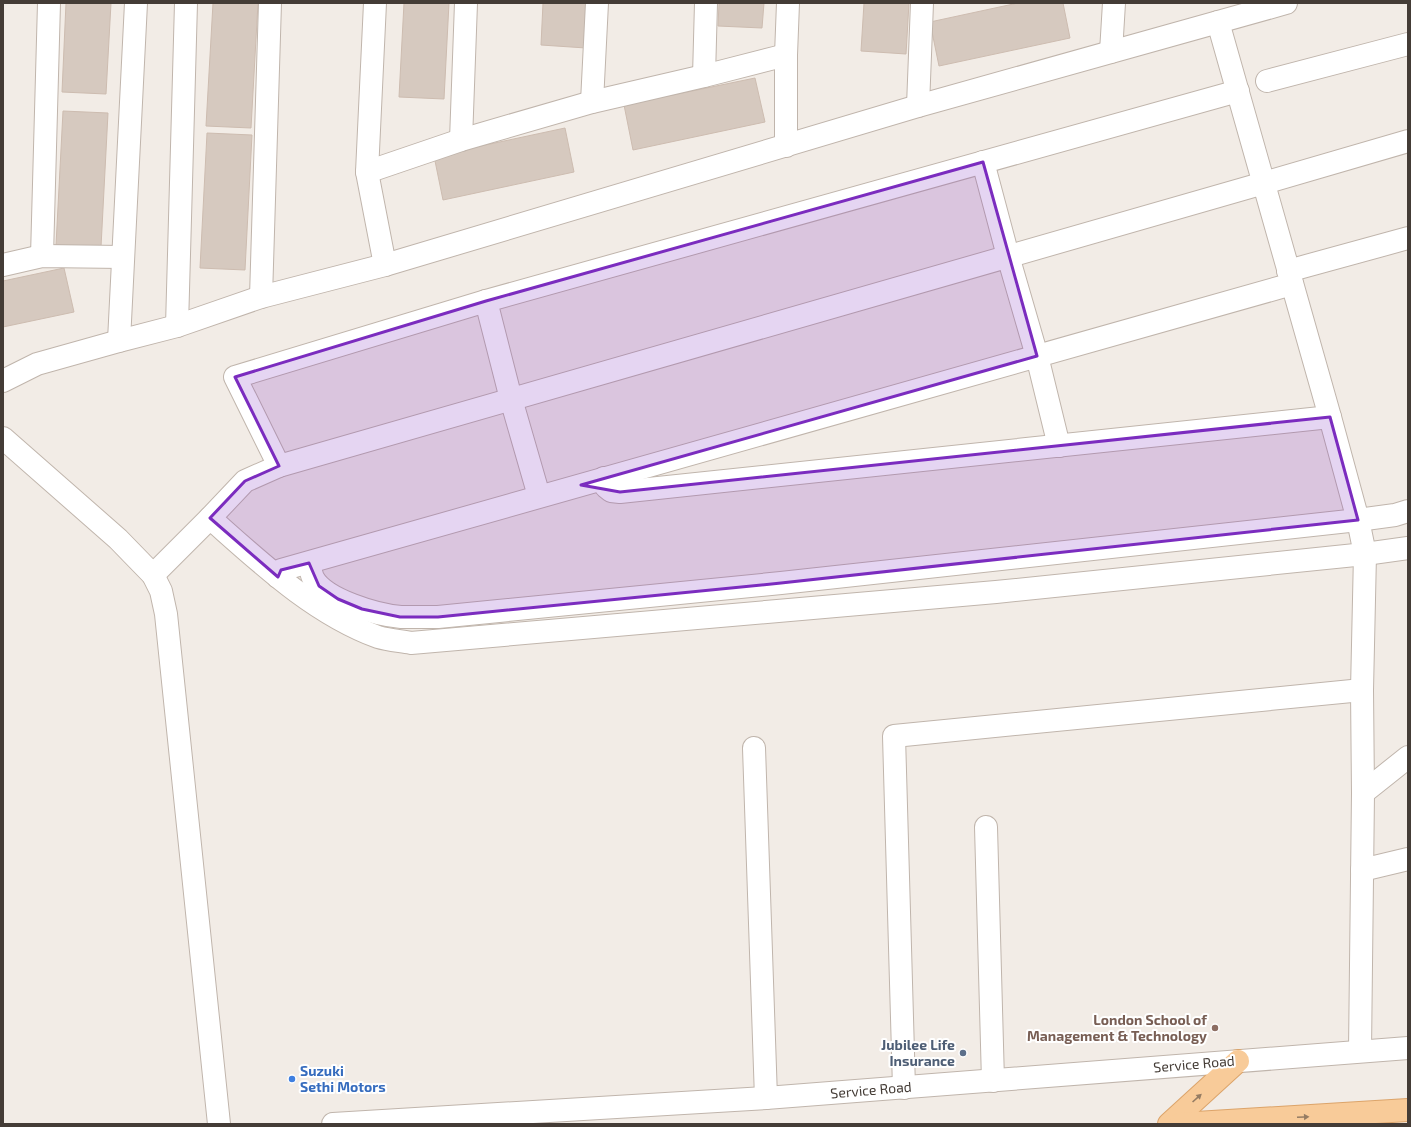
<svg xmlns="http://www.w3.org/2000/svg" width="1411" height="1127" font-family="'Exo 2',sans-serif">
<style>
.building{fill:#d6c9bf;stroke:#cdbcb0}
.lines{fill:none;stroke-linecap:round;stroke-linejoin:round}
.minor-casing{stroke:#c0b5ac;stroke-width:24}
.major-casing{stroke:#dca46a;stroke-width:24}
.minor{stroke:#fff;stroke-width:22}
.major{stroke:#f8cb99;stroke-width:22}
.oneway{fill:#957c63}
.marked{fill:#7b2cbf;fill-opacity:0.2;stroke:#7b2cbf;stroke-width:3;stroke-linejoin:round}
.education-dot{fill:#8d6e63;stroke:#fff;stroke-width:1.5}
.service-dot{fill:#5c6f8a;stroke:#fff;stroke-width:1.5}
.shop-dot{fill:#3f7fe0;stroke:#fff;stroke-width:1.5}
.labels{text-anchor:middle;stroke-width:4;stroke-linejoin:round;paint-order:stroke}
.education-label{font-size:14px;font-weight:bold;fill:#785e54;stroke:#fff;text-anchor:end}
.service-label{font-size:14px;font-weight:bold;fill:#4e5e75;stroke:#fff;text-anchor:end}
.street-label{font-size:14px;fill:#443c36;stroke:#fff}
.shop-label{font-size:14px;font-weight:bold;fill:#366cbe;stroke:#fff;text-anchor:start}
</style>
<rect width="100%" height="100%" fill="#f2ece6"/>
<!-- building -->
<g class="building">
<polygon points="66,3 111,3 106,94 62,92"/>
<polygon points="213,3 258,3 251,128 206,126"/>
<polygon points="404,3 449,3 444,99 399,97"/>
<polygon points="543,3 588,3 586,48 541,45"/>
<polygon points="719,3 764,3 762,28 718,26"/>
<polygon points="864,3 909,3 906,54 861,51"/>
<polygon points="1018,3 1063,3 1070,38 939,66 930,22"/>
<polygon points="755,78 765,122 633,150 624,105"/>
<polygon points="63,111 108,113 101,247 56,245"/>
<polygon points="565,128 574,172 443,200 434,156"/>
<polygon points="207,133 252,135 245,270 200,268"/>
<polygon points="64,268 74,312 3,327 3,281"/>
</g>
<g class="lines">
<defs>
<g id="minor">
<polyline points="375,3 367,172 385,265"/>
<polyline points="1218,22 1330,417 1358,520 1365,554 1362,690 1363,793 1360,1051"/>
<polyline points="1111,52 1114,3"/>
<polyline points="704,76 706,3"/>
<polyline points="1267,81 1408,44"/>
<polyline points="592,102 597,3"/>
<polyline points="918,106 922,3"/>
<polyline points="461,140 466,3"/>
<polyline points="786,146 786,55 788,3"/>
<polyline points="983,162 1008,256 1037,356 1059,446"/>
<polyline points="367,172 461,140 592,102 704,76 786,55"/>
<polyline points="42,256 49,3"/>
<polyline points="3,265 42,256 123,257"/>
<polyline points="1288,271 1408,238"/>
<polyline points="261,297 270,3"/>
<polyline points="486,301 511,399 539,496"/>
<polyline points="177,326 186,3"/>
<polyline points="119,341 136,3"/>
<polyline points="3,381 37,364 119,341 177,326 261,297 385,265 918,106 1286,3"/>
<polyline points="3,438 118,539 153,575 161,591 166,614 219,1124"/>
<polyline points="279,466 235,377 486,301 1238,91"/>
<polyline points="604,478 606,487 611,491 620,492 1330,417"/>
<polyline points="210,518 245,481 279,466 1264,183 1408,141"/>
<path d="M 309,563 C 310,568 311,573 313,578 C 325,600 377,615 401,617 C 413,617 425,617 438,617 L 781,583 L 1358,520 L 1395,515 L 1408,511"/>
<path d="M 153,575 L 210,518 C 261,563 313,613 378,637 C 388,640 400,641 411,643 L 996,592 L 1365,554 L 1408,548"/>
<polyline points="278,577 281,570 1292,284"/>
<polyline points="754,748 766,1098"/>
<polyline points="1363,793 1408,757"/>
<polyline points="986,827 993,1081"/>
<polyline points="1362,870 1408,859"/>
<polyline points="904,1088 894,736 1362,690"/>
<polyline points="333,1124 766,1098 1408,1048"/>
</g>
<g id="major">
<polyline points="1169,1124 1238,1061"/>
<polyline points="1180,1124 1408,1110"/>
</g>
</defs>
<!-- minor casing -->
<use href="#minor" class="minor-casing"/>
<!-- major casing -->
<use href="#major" class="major-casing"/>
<!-- minor -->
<use href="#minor" class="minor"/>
<!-- major -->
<use href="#major" class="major"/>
</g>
<!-- one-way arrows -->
<defs><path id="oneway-solid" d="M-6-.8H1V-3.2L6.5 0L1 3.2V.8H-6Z"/></defs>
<g class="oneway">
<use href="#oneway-solid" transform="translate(1197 1098) rotate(-42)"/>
<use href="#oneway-solid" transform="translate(1303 1117) rotate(-3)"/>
</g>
<!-- marked area -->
<path class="marked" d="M 983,162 L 1037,356 L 581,485 L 620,492 L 1330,417 L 1358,520 L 781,583 L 438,617 L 400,617 L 362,609 L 338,599 L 319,586 L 309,563 L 281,570 L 278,577 L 210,518 L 245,481 L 279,466 L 235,377 L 486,301 Z"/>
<!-- markers -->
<circle class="education-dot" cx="1215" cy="1028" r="4"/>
<circle class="service-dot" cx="963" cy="1053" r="4"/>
<circle class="shop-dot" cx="292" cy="1079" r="4"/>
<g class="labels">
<!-- education labels -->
<g class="education-label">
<text x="1207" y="1025">London School of<tspan x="1207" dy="16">Management &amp; Technology</tspan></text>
</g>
<!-- service labels -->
<g class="service-label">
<text x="955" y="1050">Jubilee Life<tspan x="955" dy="16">Insurance</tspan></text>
</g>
<!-- street labels -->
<g class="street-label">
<text transform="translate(1194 1064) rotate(-5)" y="5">Service Road</text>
<text transform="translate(871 1090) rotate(-5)" y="5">Service Road</text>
</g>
<!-- shop labels -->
<g class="shop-label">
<text x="300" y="1076">Suzuki<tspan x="300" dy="16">Sethi Motors</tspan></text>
</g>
</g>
<!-- border -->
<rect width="1411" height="1127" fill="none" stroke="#443c36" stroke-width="8"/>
</svg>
